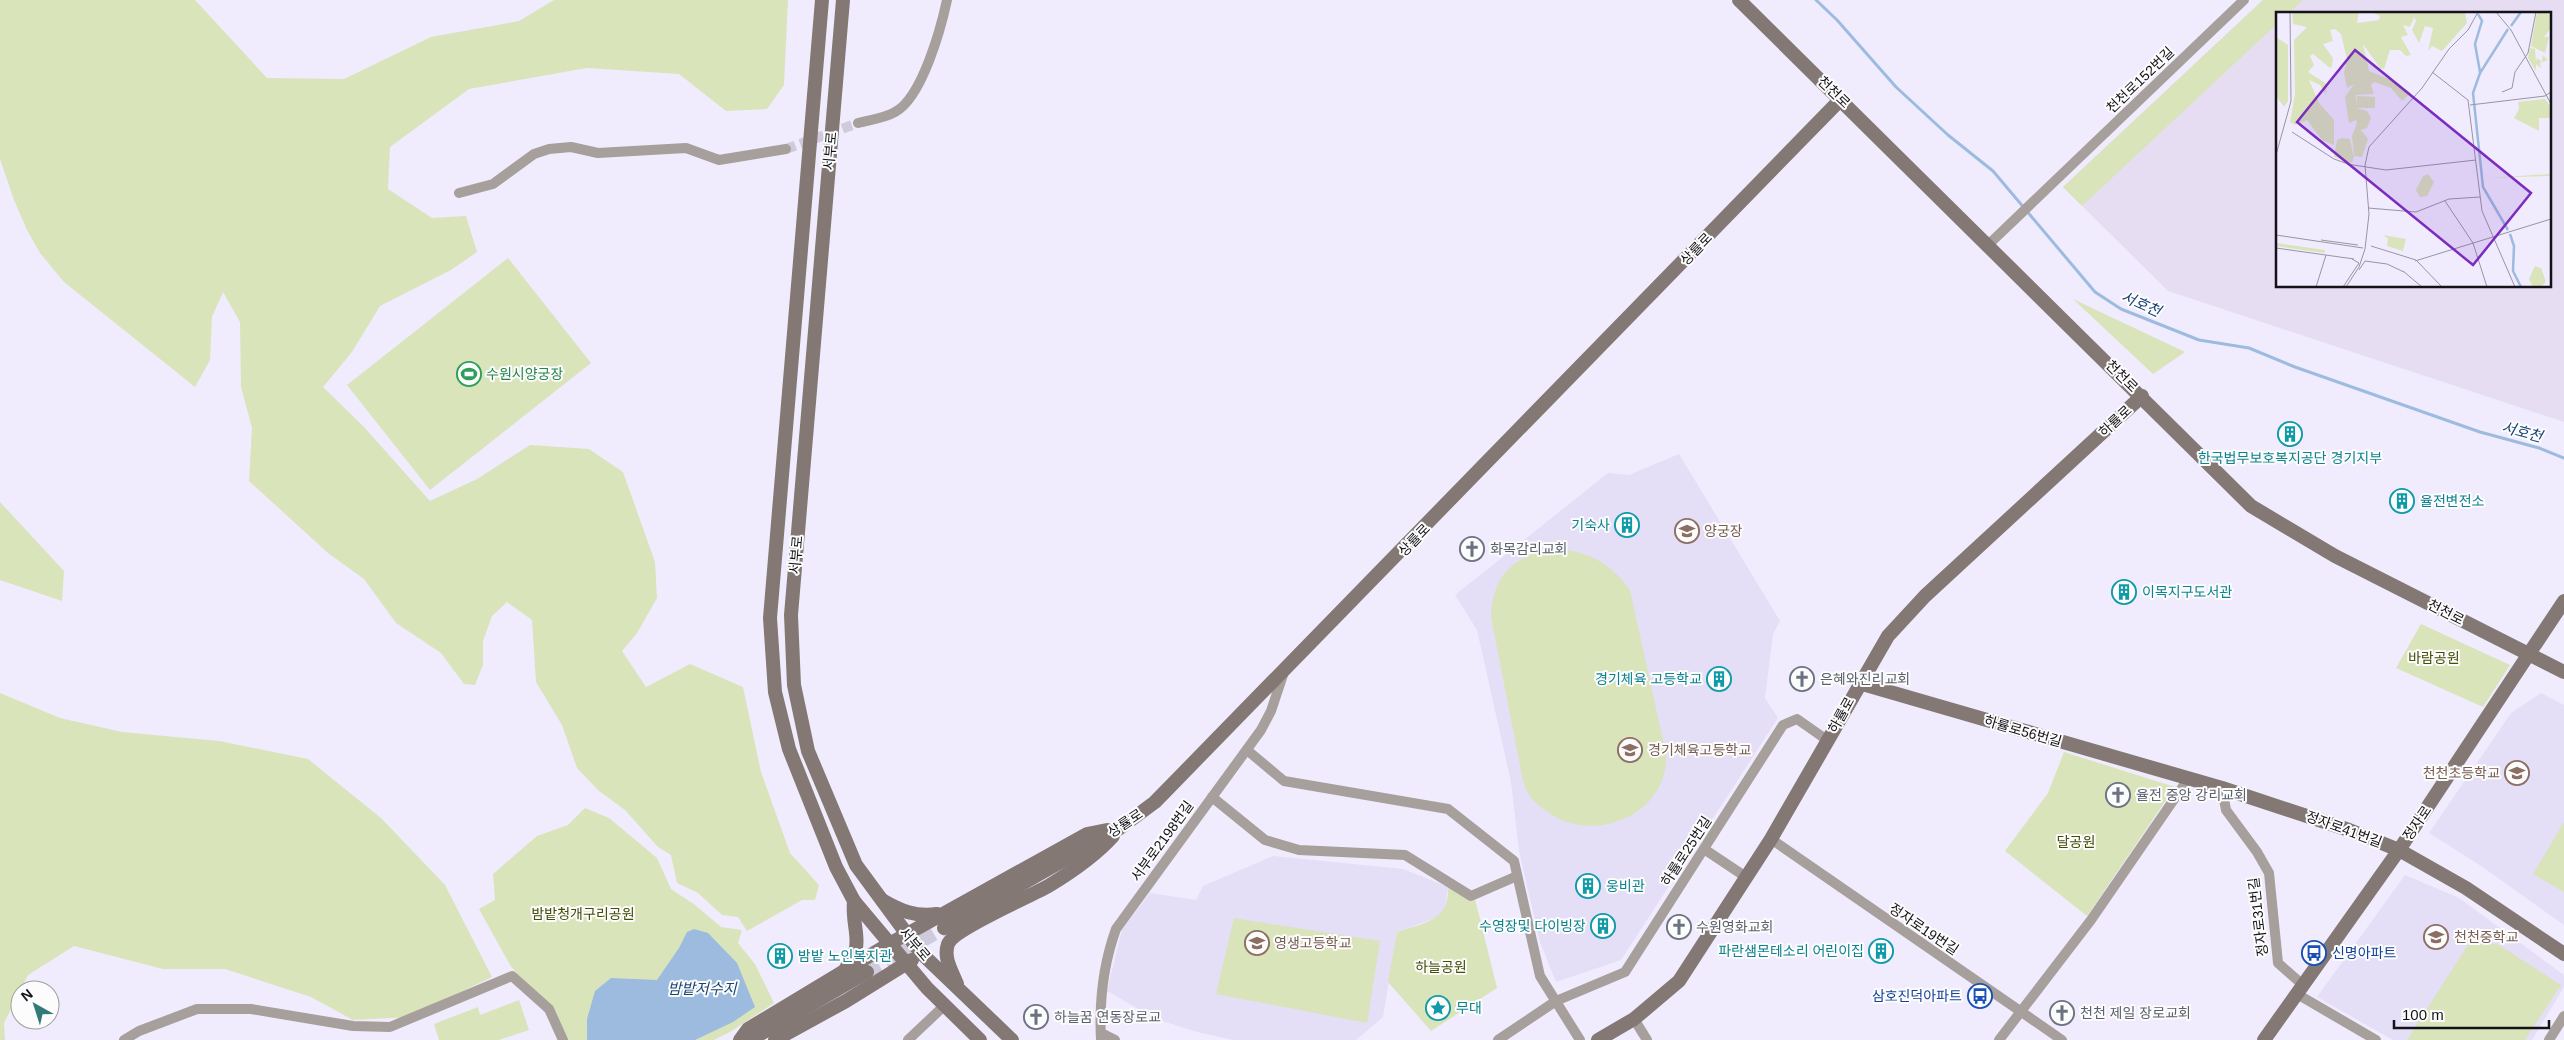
<svg xmlns="http://www.w3.org/2000/svg" width="2564" height="1040" font-family="Helvetica,'Noto Sans KR',sans-serif">
<style>
.built{fill:#e4def7}
.industrial{fill:#e6ddf2;fill-rule:evenodd}
.green{fill:#d9e4bb}
.water{fill:#9cbbdf}
.lines{fill:none;stroke-linecap:round;stroke-linejoin:round}
.stream{stroke:#9cbbdf;stroke-width:3}
.street-tunnel{stroke:#cfcbdc;stroke-width:10;stroke-dasharray:10 5;stroke-linecap:butt}
.secondary-tunnel{stroke:#cfcbdc;stroke-width:14;stroke-dasharray:14 7;stroke-linecap:butt}
.street{stroke:#a69f9b;stroke-width:10}
.secondary{stroke:#837873;stroke-width:14}
.labels{text-anchor:middle;stroke-width:4;stroke-linejoin:round;paint-order:stroke}
.street-label{font-size:14px;fill:#141218;stroke:#fcfcfc}
.leisure-label{font-size:14px;fill:#27864d;stroke:#fcfcfc;text-anchor:start}
.culture-label{font-size:14px;fill:#0d838f;stroke:#fcfcfc;text-anchor:start}
.education-label{font-size:14px;fill:#785e54;stroke:#fcfcfc;text-anchor:start}
.worship-label{font-size:14px;fill:#5b616d;stroke:#fcfcfc;text-anchor:start}
.park-label{font-size:14px;fill:#434f07;stroke:#fcfcfc}
.transit-label{font-size:14px;fill:#164399;stroke:#fcfcfc;text-anchor:start}
.water-label{font-size:15px;font-style:italic;fill:#194472;stroke:#fcfcfc}
.inset-river{fill:none;stroke:#9cbbdf;stroke-width:2.5}
.inset-road{fill:none;stroke:#9895a2;stroke-width:1}
.view{fill:#7b2cbf;fill-opacity:0.15;stroke:#7b2cbf;stroke-width:2.5}
.inset-edge{fill:none;stroke:#141218;stroke-width:2.5}
</style>
<rect width="100%" height="100%" fill="#f0ecfe"/>
<!-- built -->
<g class="built">
<polygon points="1679,454 1780,621 1773,634 1765,698 1778,718 1621,960 1556,982 1540,942 1519,851 1511,782 1477,630 1455,595 1608,473 1629,475"/>
<polygon points="2541,693 2564,705 2564,925 2481,866 2429,833 2511,713"/>
<polygon points="1273,856 1403,869 1448,887 1445,910 1438,917 1397,932 1383,1017 1356,1040 1233,1040 1197,1032 1156,1019 1107,991 1122,930 1150,893 1196,900 1203,886"/>
<polygon points="2405,875 2459,898 2564,975 2564,987 2532,1040 2393,1040 2317,997"/>
</g>
<!-- industrial -->
<path class="industrial" d="M 2263,0 L 2564,0 L 2564,422 L 2168,291 L 2063,187 ZM 2278,14 L 2550,14 L 2550,286 L 2278,286 Z"/>
<!-- green -->
<g class="green">
<polygon points="0,0 195,0 267,78 344,79 431,37 519,21 554,0 788,0 784,85 767,109 726,111 679,74 587,68 469,89 390,147 388,189 432,218 466,216 477,252 451,270 380,306 352,352 323,387 364,427 430,501 477,479 530,445 589,449 623,472 655,562 657,598 637,633 622,651 646,687 690,664 743,687 761,772 790,853 819,885 815,900 802,900 747,931 738,917 722,915 698,893 677,883 671,855 658,847 625,810 599,791 577,768 562,725 536,682 532,620 507,602 492,616 483,641 483,665 475,685 464,684 441,653 396,623 364,579 328,553 249,481 252,428 241,387 240,322 223,292 212,317 210,360 195,387 64,282 40,253 27,230 14,200 0,159"/>
<polygon points="2263,0 2303,0 2288,14 2278,14 2278,23 2082,206 2063,187"/>
<polygon points="508,258 591,363 430,490 347,385"/>
<polygon points="2073,299 2185,352 2153,374"/>
<polygon points="0,502 64,571 62,601 0,580"/>
<path d="M 1547,550 C 1582,547 1610,562 1630,590 L 1666,754 C 1669,814 1595,845 1549,813 C 1537,805 1527,796 1523,781 L 1491,617 C 1492,580 1510,558 1547,550 Z"/>
<polygon points="2421,624 2510,665 2483,707 2396,668"/>
<polygon points="0,693 60,718 122,732 219,741 308,759 381,818 445,885 492,977 409,1017 353,1020 311,997 225,969 163,969 74,946 28,975 4,1023 5,1040 0,1040"/>
<polygon points="2064,752 2175,787 2087,916 2005,851 2048,793"/>
<polygon points="585,808 609,818 657,858 671,889 695,905 721,927 742,930 738,943 755,964 774,1003 730,1032 714,1040 560,1040 543,1006 510,965 479,909 495,900 493,874 537,836 568,825"/>
<polygon points="2564,822 2564,892 2533,874"/>
<path d="M 1448,887 L 1475,899 L 1497,988 L 1431,1031 L 1388,982 L 1397,932 C 1423,923 1450,921 1448,887 Z"/>
<polygon points="1234,918 1380,941 1367,1023 1216,994"/>
<polygon points="2471,940 2480,946 2482,941 2499,945 2561,985 2525,1040 2407,1040"/>
<polygon points="519,1000 529,1030 499,1040 439,1040 434,1024 478,1007 480,1015"/>
</g>
<!-- water -->
<polygon class="water" points="694,929 708,933 737,963 755,1007 733,1022 695,1040 587,1040 587,1019 595,991 611,978 657,980 679,948 687,932"/>
<g class="lines">
<!-- stream -->
<polyline class="stream" points="1816,0 1837,20 1896,87 1948,135 1993,171 2095,292 2121,309 2199,340 2249,348 2295,367 2480,432 2539,448 2564,458"/>
<!-- street-tunnel -->
<polyline class="street-tunnel" points="786,149 858,123"/>
<!-- secondary-tunnel -->
<polyline class="secondary-tunnel" points="867,972 944,928"/>
<!-- street -->
<g class="street">
<path d="M 858,123 C 870,120 885,118 895,112 C 922,98 941,28 947,0"/>
<polyline points="459,193 493,184 534,154 549,149 571,147 598,153 686,148 719,160 786,149"/>
<polyline points="1988,245 2244,0"/>
<polyline points="1247,750 1284,781 1448,809 1514,861 1540,976 1580,1040"/>
<polyline points="2222,788 2226,810 2257,852 2269,873 2278,963 2303,985"/>
<polyline points="1212,797 1265,840 1299,850 1405,855 1471,896 1517,876"/>
<polyline points="1771,839 2062,1040"/>
<polyline points="1704,849 1746,877"/>
<polyline points="2297,994 2376,1040"/>
<polyline points="1634,1019 1647,1040"/>
<polyline points="1101,1033 1115,1040"/>
<polyline points="124,1040 139,1031 197,1009 251,1009 353,1026 390,1027 512,976 549,1009 563,1040"/>
<polyline points="908,1040 945,1005"/>
<path d="M 1101,1040 C 1099,1002 1103,965 1116,929 L 1261,730 L 1271,711 L 1284,672"/>
<polyline points="1498,1040 1556,1001 1625,972 1783,725 1797,719 1827,740"/>
<polyline points="1999,1040 2091,920 2188,779"/>
<polyline points="2549,1040 2564,1016"/>
</g>
<!-- secondary -->
<g class="secondary">
<polyline points="822,0 770,618 775,692 789,749 836,867 854,901 927,988 980,1040"/>
<polyline points="843,0 791,615 794,685 808,751 856,865 920,952 1012,1040"/>
<polyline points="1739,0 2251,506 2335,556 2564,672"/>
<polyline points="1859,683 2222,788 2349,830 2399,850 2466,888 2564,954"/>
<path d="M 882,900 C 901,911 915,917 937,914"/>
<polyline points="944,928 1120,828 1155,802 1841,99"/>
<path d="M 846,968 C 866,943 851,929 854,901"/>
<path d="M 957,984 C 952,971 943,958 948,944 C 954,928 1032,896 1050,885 C 1073,871 1095,856 1113,836"/>
<polyline points="740,1040 748,1029 889,944 1087,834 1107,830"/>
<polyline points="750,1040 867,972"/>
<polyline points="775,1040 846,1001 912,960"/>
<polyline points="1598,1040 1634,1019 1679,981 1771,839 1888,636 1925,596 2142,396"/>
<polyline points="2264,1040 2399,850 2564,601"/>
</g>
</g>
<!-- icons -->
<defs>
<symbol id="stadium-ring" viewBox="-11 -11 22 22"><circle r="9.5" fill="#fcfcfc" stroke="#2e9e5b" stroke-width="1.5"/><path d="M0-5a6.5 5 0 1 0 0 10a6.5 5 0 1 0 0-10ZM-3.5-1.8h7v3.6h-7Z" fill="#2e9e5b"/></symbol>
<symbol id="building-ring" viewBox="-11 -11 22 22"><circle r="9.5" fill="#fcfcfc" stroke="#0f9aa8" stroke-width="1.5"/><path d="M-4-6H4V6H1V3H-1V6H-4ZM-2.5-4.3h1.7v1.8h-1.7ZM.8-4.3h1.7v1.8H.8ZM-2.5-1h1.7V.8h-1.7ZM.8-1h1.7V.8H.8Z" fill="#0f9aa8"/></symbol>
<symbol id="school-ring" viewBox="-11 -11 22 22"><circle r="9.5" fill="#fcfcfc" stroke="#8d6e63" stroke-width="1.5"/><path d="M0-5L7-2L0 1L-7-2ZM-4 1L0 2.5L4 1V4Q0 6-4 4Z" fill="#8d6e63"/></symbol>
<symbol id="church-ring" viewBox="-11 -11 22 22"><circle r="9.5" fill="#fcfcfc" stroke="#6b7280" stroke-width="1.5"/><path d="M-1.2-6h2.4v3.5h3.3v2.4h-3.3V6h-2.4V-.1h-3.3v-2.4h3.3Z" fill="#6b7280"/></symbol>
<symbol id="bus-ring" viewBox="-11 -11 22 22"><circle r="9.5" fill="#fcfcfc" stroke="#1a4fb4" stroke-width="1.5"/><path d="M-5-6H5V4H4V6H2V4H-2V6H-4V4H-5ZM-3.5-4V0h7V-4ZM-3.5 1.2v1.5H-2V1.2ZM2 1.2v1.5H3.5V1.2Z" fill="#1a4fb4"/></symbol>
<symbol id="sight-ring" viewBox="-11 -11 22 22"><circle r="9.5" fill="#fcfcfc" stroke="#0f9aa8" stroke-width="1.5"/><path d="M0-6L1.8-2.2L6-1.7L2.9 1.2L3.7 5.4L0 3.3L-3.7 5.4L-2.9 1.2L-6-1.7L-1.8-2.2Z" fill="#0f9aa8"/></symbol>
</defs>
<g fill-rule="evenodd">
<use href="#stadium-ring" x="455" y="360" width="28" height="28"/>
<use href="#building-ring" x="2276" y="420" width="28" height="28"/>
<use href="#building-ring" x="2388" y="487" width="28" height="28"/>
<use href="#building-ring" x="1613" y="511" width="28" height="28"/>
<use href="#school-ring" x="1673" y="517" width="28" height="28"/>
<use href="#church-ring" x="1458" y="535" width="28" height="28"/>
<use href="#building-ring" x="2110" y="578" width="28" height="28"/>
<use href="#building-ring" x="1705" y="665" width="28" height="28"/>
<use href="#church-ring" x="1788" y="665" width="28" height="28"/>
<use href="#school-ring" x="1616" y="736" width="28" height="28"/>
<use href="#school-ring" x="2503" y="759" width="28" height="28"/>
<use href="#church-ring" x="2104" y="781" width="28" height="28"/>
<use href="#building-ring" x="1574" y="872" width="28" height="28"/>
<use href="#building-ring" x="1589" y="912" width="28" height="28"/>
<use href="#church-ring" x="1665" y="913" width="28" height="28"/>
<use href="#school-ring" x="2422" y="923" width="28" height="28"/>
<use href="#school-ring" x="1243" y="929" width="28" height="28"/>
<use href="#building-ring" x="1867" y="937" width="28" height="28"/>
<use href="#bus-ring" x="2300" y="939" width="28" height="28"/>
<use href="#building-ring" x="766" y="942" width="28" height="28"/>
<use href="#bus-ring" x="1966" y="982" width="28" height="28"/>
<use href="#sight-ring" x="1424" y="994" width="28" height="28"/>
<use href="#church-ring" x="2048" y="999" width="28" height="28"/>
<use href="#church-ring" x="1022" y="1003" width="28" height="28"/>
</g>
<g class="labels">
<!-- street labels -->
<g class="street-label">
<text transform="translate(2140 80) rotate(-44)" y="5">천천로152번길</text>
<text transform="translate(1834 92) rotate(44)" y="5">천천로</text>
<text transform="translate(830 151) rotate(-85)" y="5">서부로</text>
<text transform="translate(1696 249) rotate(-46)" y="5">상률로</text>
<text transform="translate(2122 376) rotate(45)" y="5">천천로</text>
<text transform="translate(2115 421) rotate(-43)" y="5">하률로</text>
<text transform="translate(1414 540) rotate(-46)" y="5">상률로</text>
<text transform="translate(796 555) rotate(-85)" y="5">서부로</text>
<text transform="translate(2446 612) rotate(27)" y="5">천천로</text>
<text transform="translate(1841 715) rotate(-61)" y="5">하률로</text>
<text transform="translate(2023 731) rotate(16)" y="5">하률로56번길</text>
<text transform="translate(1125 823) rotate(-34)" y="5">상률로</text>
<text transform="translate(2417 823) rotate(-56)" y="5">정자로</text>
<text transform="translate(2344 829) rotate(20)" y="5">정자로41번길</text>
<text transform="translate(1162 841) rotate(-54)" y="5">서부로2198번길</text>
<text transform="translate(1686 851) rotate(-57)" y="5">하률로25번길</text>
<text transform="translate(2258 917) rotate(-97)" y="5">정자로31번길</text>
<text transform="translate(1924 929) rotate(34)" y="5">정자로19번길</text>
<text transform="translate(915 944) rotate(49)" y="5">서부로</text>
</g>
<!-- leisure labels -->
<g class="leisure-label">
<text x="486" y="379">수원시양궁장</text>
</g>
<!-- culture labels -->
<g class="culture-label">
<text x="2290" y="463" text-anchor="middle">한국법무보호복지공단 경기지부</text>
<text x="2420" y="506">율전변전소</text>
<text x="1610" y="530" text-anchor="end">기숙사</text>
<text x="2142" y="597">이목지구도서관</text>
<text x="1702" y="684" text-anchor="end">경기체육 고등학교</text>
<text x="1606" y="891">웅비관</text>
<text x="1586" y="931" text-anchor="end">수영장및 다이빙장</text>
<text x="1864" y="956" text-anchor="end">파란샘몬테소리 어린이집</text>
<text x="798" y="961">밤밭 노인복지관</text>
<text x="1456" y="1013">무대</text>
</g>
<!-- education labels -->
<g class="education-label">
<text x="1704" y="536">양궁장</text>
<text x="1648" y="755">경기체육고등학교</text>
<text x="2500" y="778" text-anchor="end">천천초등학교</text>
<text x="2454" y="942">천천중학교</text>
<text x="1274" y="948">영생고등학교</text>
</g>
<!-- worship labels -->
<g class="worship-label">
<text x="1490" y="554">화목감리교회</text>
<text x="1820" y="684">은혜와진리교회</text>
<text x="2136" y="800">율전 중앙 강리교회</text>
<text x="1696" y="932">수원영화교회</text>
<text x="2080" y="1018">천천 제일 장로교회</text>
<text x="1054" y="1022">하늘꿈 연동장로교</text>
</g>
<!-- park labels -->
<g class="park-label">
<text x="2434" y="663">바람공원</text>
<text x="2076" y="847">달공원</text>
<text x="583" y="919">밤밭청개구리공원</text>
<text x="1441" y="972">하늘공원</text>
</g>
<!-- transit labels -->
<g class="transit-label">
<text x="2332" y="958">신명아파트</text>
<text x="1962" y="1001" text-anchor="end">삼호진덕아파트</text>
</g>
<!-- water labels -->
<g class="water-label">
<text transform="translate(2141 304) rotate(24)" y="5">서호천</text>
<text transform="translate(2522 432) rotate(15)" y="5">서호천</text>
<text x="702" y="994">밤밭저수지</text>
</g>
</g>
<!-- overview -->
<g transform="translate(2276 12)">
<rect width="275" height="275" fill="#f0ecfe"/>
<path d="M 16,0 L 83,0 L 81,11 L 103,8 L 104,4 L 96,0 L 189,0 L 191,11 L 166,39 L 156,34 L 152,39 L 157,16 L 149,14 L 143,31 L 136,18 L 140,9 L 138,5 L 134,15 L 127,13 L 132,23 L 125,25 L 135,43 L 130,44 L 124,38 L 114,38 L 108,57 L 104,56 L 87,32 L 93,59 L 120,70 L 135,81 L 126,89 L 115,76 L 98,70 L 95,73 L 98,82 L 80,83 L 81,95 L 81,84 L 99,85 L 99,96 L 80,96 L 91,99 L 95,106 L 91,116 L 85,118 L 92,127 L 86,145 L 78,144 L 76,151 L 58,145 L 61,128 L 66,126 L 74,127 L 77,142 L 78,144 L 76,124 L 81,111 L 80,108 L 73,111 L 69,85 L 78,72 L 71,76 L 68,61 L 71,47 L 65,22 L 59,17 L 54,18 L 57,29 L 47,32 L 57,46 L 56,54 L 54,56 L 37,42 L 34,44 L 38,53 L 32,60 L 51,72 L 50,83 L 44,73 L 33,68 L 43,91 L 58,108 L 58,133 L 46,128 L 31,108 L 19,113 L 14,110 L 19,82 L 18,28 L 31,15 L 17,12 ZM 261,0 L 275,0 L 275,16 L 268,25 L 273,25 L 269,41 L 255,34 ZM 0,25 L 12,33 L 12,89 L 8,95 L 0,84 ZM 254,36 L 259,37 L 260,50 L 261,46 L 266,50 L 267,43 L 272,48 L 264,51 L 265,56 L 260,52 L 260,59 L 252,46 ZM 269,87 L 275,95 L 275,106 L 263,106 L 263,119 L 238,106 L 243,97 L 242,90 ZM 152,162 L 158,170 L 151,184 L 144,185 L 140,178 L 147,164 ZM 275,162 L 275,164 L 210,166 ZM 107,223 L 130,227 L 127,239 L 111,234 L 112,227 ZM 0,231 L 49,238 L 48,241 L 0,234 ZM 259,254 L 265,256 L 270,270 L 264,275 L 257,275 L 253,267 Z" fill="#d9e4bb"/>
<path class="inset-river" d="M 202,2 L 206,9 L 199,32 L 204,60M 235,14 L 245,0M 232,218 L 207,175 L 197,81 L 204,61 L 232,17M 234,222 L 238,234 L 237,259 L 245,275"/>
<path class="inset-road" d="M 220,0 L 235,18 L 275,92M 156,60 L 192,88 L 206,199 L 239,275M 226,80 L 236,76 L 239,60 L 252,41 L 260,0M 194,93 L 269,84 L 275,80M 16,120 L 58,147 L 72,152M 0,143 L 15,89 L 14,0M 71,152 L 110,158M 110,158 L 200,148M 169,189 L 197,231 L 211,275M 92,196 L 140,200 L 173,187 L 204,185M 0,223 L 87,236M 45,228 L 82,233M 95,234 L 140,248 L 166,275M 0,236 L 78,247M 139,249 L 275,207M 83,258 L 89,249 L 111,252 L 128,260M 127,259 L 146,275M 40,275 L 50,243M 67,275 L 83,251 L 76,247M 70,275 L 83,255 L 89,237 L 93,202 L 89,153 L 93,135 L 146,76 L 173,37 L 192,18 L 202,0"/>
<path class="view" d="M 79,38 L 255,181 L 197,253 L 21,110 Z"/>
<rect width="275" height="275" class="inset-edge"/>
</g>
<!-- north arrow -->
<g transform="translate(35 1005) rotate(321)"><circle r="24" fill="#fcfcfc" stroke="#9f9ea1"/>
<path d="M0-4L9 19L0 12L-9 19Z" fill="#327a77"/>
<text y="-8" font-size="14" font-weight="bold" text-anchor="middle" fill="#141218">N</text>
</g>
<!-- scale -->
<path d="M2394 1020v8h155v-8" fill="none" stroke="#141218" stroke-width="2.5"/>
<text x="2402" y="1020" font-size="15" fill="#141218" stroke="#fcfcfc" stroke-width="4" paint-order="stroke">100 m</text>
</svg>
